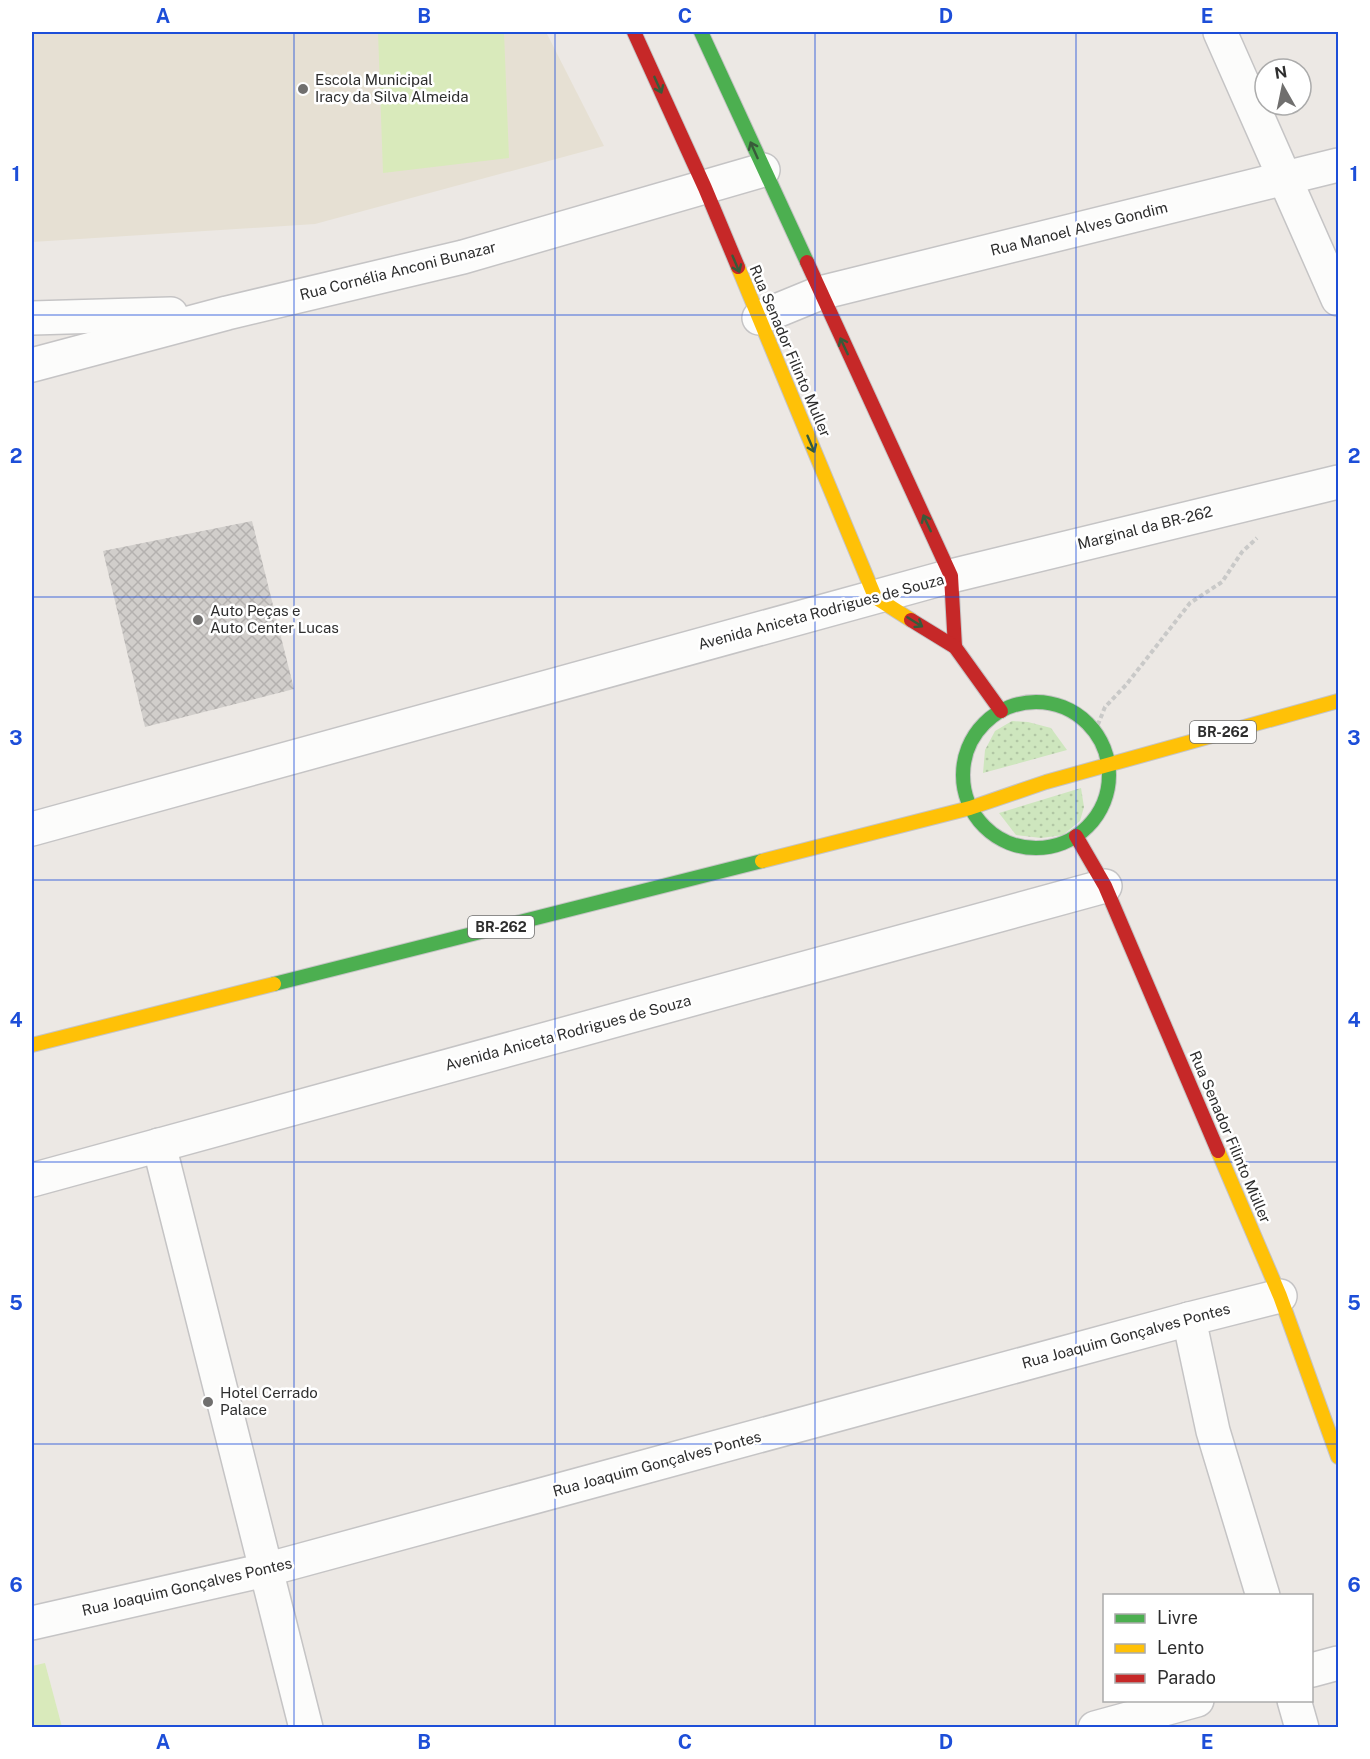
<svg xmlns="http://www.w3.org/2000/svg" width="1370" height="1759" font-family="'Public Sans',sans-serif">
<style>
.education{fill:#e6e0d3}
.grass{fill:url(#grass-dots)}
.pitch{fill:#d9eabb}
.building{fill:url(#building-cross-hatch)}
.lines{fill:none;stroke-linecap:round;stroke-linejoin:round}
.street-casing{stroke:#c5c4c5;stroke-width:36}
.fast-casing{stroke:#c5c4c5;stroke-width:16}
.slow-casing{stroke:#c5c4c5;stroke-width:16}
.jam-casing{stroke:#c5c4c5;stroke-width:16}
.path{stroke:#c9c9c8;stroke-width:4;stroke-dasharray:4.5 3;stroke-linecap:butt}
.street{stroke:#fcfcfb;stroke-width:33}
.fast{stroke:#4caf50;stroke-width:14}
.slow{stroke:#ffc107;stroke-width:14}
.jam{stroke:#c62828;stroke-width:14}
.oneway{stroke:#385b3a}
.grid{fill:none;stroke:#1d4ed8;stroke-width:1.5;stroke-opacity:0.55}
.poi-dot{fill:#706f6e;stroke:#fff;stroke-width:2}
.labels{text-anchor:middle;stroke-width:5;stroke-linejoin:round;paint-order:stroke}
.shield{fill:#fff;stroke:#6d6d6d;stroke-width:1.5}
.shield-label{font-size:14px;font-weight:bold;fill:#2e2e2e}
.poi-label{font-size:15px;fill:#2e2e2e;stroke:#fff;text-anchor:start}
.street-label{font-size:15px;fill:#2e2e2e;stroke:#fff}
.neatline{fill:none;stroke:#1d4ed8;stroke-width:2}
.grid-label{font-size:20px;text-anchor:middle;font-weight:bold;fill:#1d4ed8}
</style>
<defs>
<pattern id="grass-dots" width="8" height="8" patternUnits="userSpaceOnUse" patternTransform="scale(1.5)"><rect width="8" height="8" fill="#cee6be"/><path d="M2 2h.1M6 6h.1" fill="none" stroke="#b1c6a4" stroke-width="1.8" stroke-linecap="round"/></pattern>
<pattern id="building-cross-hatch" width="8" height="8" patternUnits="userSpaceOnUse" patternTransform="scale(1.5)"><rect width="8" height="8" fill="#d1cecb"/><path d="M0 0l8 8M0 8l8-8" fill="none" stroke="#b4b1af"/></pattern>
</defs>
<rect width="100%" height="100%" fill="#ece8e4"/>
<!-- education -->
<polygon class="education" points="32,32 546,32 604,146 315,224 32,242"/>
<!-- grass -->
<g class="grass">
<polygon points="1012,721 1028,722 1051,728 1067,750 983,773 985,750 995,731"/>
<polygon points="1081,788 1084,807 1080,821 1063,835 1041,838 1016,835 999,813"/>
</g>
<!-- pitch -->
<g class="pitch">
<polygon points="378,32 504,32 509,158 383,173"/>
<polygon points="45,1663 62,1727 32,1727 32,1666"/>
</g>
<!-- building -->
<polygon class="building" points="252,521 294,689 145,727 103,551"/>
<g class="lines">
<defs>
<g id="street">
<polyline points="1220,32 1338,299"/>
<polyline points="32,318 171,314"/>
<polyline points="759,318 820,293 1338,165"/>
<polyline points="32,365 227,313 463,257 763,170"/>
<polyline points="32,829 951,576 1338,482"/>
<polyline points="159,1145 306,1728"/>
<polyline points="32,1180 1105,886"/>
<polyline points="1189,1319 1213,1431 1263,1596"/>
<polyline points="32,1623 265,1570 1189,1319 1280,1296"/>
<polyline points="1312,1670 1338,1663"/>
<polyline points="1294,1700 1302,1728"/>
<polyline points="1095,1728 1197,1700"/>
</g>
<g id="fast">
<polyline points="701,32 807,262"/>
<circle cx="1036" cy="775" r="73"/>
<polyline points="274,984 762,861"/>
</g>
<g id="slow">
<polyline points="738,267 875,597 911,620"/>
<polyline points="762,861 970,808 1046,782 1338,701"/>
<polyline points="32,1045 274,984"/>
<polyline points="1218,1151 1280,1296 1338,1457"/>
</g>
<g id="jam">
<polyline points="634,32 705,188 738,267"/>
<polyline points="807,262 951,576 955,647"/>
<polyline points="911,620 955,647 1001,711"/>
<polyline points="1076,836 1105,886 1218,1151"/>
</g>
</defs>
<!-- street casing -->
<use href="#street" class="street-casing"/>
<!-- fast casing -->
<use href="#fast" class="fast-casing"/>
<!-- slow casing -->
<use href="#slow" class="slow-casing"/>
<!-- jam casing -->
<use href="#jam" class="jam-casing"/>
<!-- path -->
<polyline class="path" points="1095,732 1105,707 1126,685 1190,603 1222,582 1242,552 1257,538"/>
<!-- street -->
<use href="#street" class="street"/>
<!-- fast -->
<use href="#fast" class="fast"/>
<!-- slow -->
<use href="#slow" class="slow"/>
<!-- jam -->
<use href="#jam" class="jam"/>
</g>
<!-- one-way arrows -->
<defs><path id="oneway-shaft" d="M-6 0H5M1.5-3L5.5 0L1.5 3" fill="none" stroke-width="1.6" stroke-linecap="round" stroke-linejoin="round" transform="scale(1.5)"/></defs>
<g class="oneway">
<use href="#oneway-shaft" transform="translate(658 85) rotate(66)"/>
<use href="#oneway-shaft" transform="translate(754 150) rotate(-114)"/>
<use href="#oneway-shaft" transform="translate(736 264) rotate(67)"/>
<use href="#oneway-shaft" transform="translate(844 346) rotate(-115)"/>
<use href="#oneway-shaft" transform="translate(811 444) rotate(67)"/>
<use href="#oneway-shaft" transform="translate(927 523) rotate(-115)"/>
<use href="#oneway-shaft" transform="translate(915 622) rotate(32)"/>
</g>
<!-- grid -->
<path class="grid" d="M 294,32 L 294,1728M 555,32 L 555,1728M 815,32 L 815,1728M 1076,32 L 1076,1728M 32,315 L 1338,315M 32,597 L 1338,597M 32,880 L 1338,880M 32,1162 L 1338,1162M 32,1444 L 1338,1444"/>
<!-- markers -->
<g class="poi-dot">
<circle cx="303" cy="89" r="6"/>
<circle cx="198" cy="620" r="6"/>
<circle cx="208" cy="1402" r="6"/>
</g>
<g class="labels">
<!-- shield labels -->
<g class="shield">
<rect x="1190" y="721" width="66" height="22" rx="4.5"/>
<rect x="468" y="916" width="66" height="22" rx="4.5"/>
</g>
<g class="shield-label">
<text x="1223" y="737">BR-262</text>
<text x="501" y="932">BR-262</text>
</g>
<!-- poi labels -->
<g class="poi-label">
<text x="315" y="85">Escola Municipal<tspan x="315" dy="17">Iracy da Silva Almeida</tspan></text>
<text x="210" y="616">Auto Peças e<tspan x="210" dy="17">Auto Center Lucas</tspan></text>
<text x="220" y="1398">Hotel Cerrado<tspan x="220" dy="17">Palace</tspan></text>
</g>
<!-- street labels -->
<g class="street-label">
<text transform="translate(1079 229) rotate(-14)" y="5">Rua Manoel Alves Gondim</text>
<text transform="translate(398 271) rotate(-14)" y="5">Rua Cornélia Anconi Bunazar</text>
<text transform="translate(790 351) rotate(67)" y="5">Rua Senador Filinto Muller</text>
<text transform="translate(1145 528) rotate(-14)" y="5">Marginal da BR-262</text>
<text transform="translate(821 612) rotate(-15)" y="5">Avenida Aniceta Rodrigues de Souza</text>
<text transform="translate(568 1033) rotate(-15)" y="5">Avenida Aniceta Rodrigues de Souza</text>
<text transform="translate(1230 1137) rotate(67)" y="5">Rua Senador Filinto Müller</text>
<text transform="translate(1126 1336) rotate(-15)" y="5">Rua Joaquim Gonçalves Pontes</text>
<text transform="translate(657 1464) rotate(-15)" y="5">Rua Joaquim Gonçalves Pontes</text>
<text transform="translate(187 1587) rotate(-13)" y="5">Rua Joaquim Gonçalves Pontes</text>
</g>
</g>
<!-- border -->
<rect width="1370" height="1759" fill="none" stroke="#ffffff" stroke-width="66"/>
<!-- legend -->
<rect x="1103" y="1594" width="210" height="108" fill="#ffffff" stroke="#ababab" stroke-width="1.5"/>
<rect x="1115" y="1614" width="30" height="9" fill="#4caf50" stroke="#ababab" stroke-width="1.5"/>
<text x="1157" y="1624" font-size="18" fill="#2e2e2e">Livre</text>
<rect x="1115" y="1644" width="30" height="9" fill="#ffc107" stroke="#ababab" stroke-width="1.5"/>
<text x="1157" y="1654" font-size="18" fill="#2e2e2e">Lento</text>
<rect x="1115" y="1674" width="30" height="9" fill="#c62828" stroke="#ababab" stroke-width="1.5"/>
<text x="1157" y="1684" font-size="18" fill="#2e2e2e">Parado</text>
<!-- north arrow -->
<g transform="translate(1283 87) rotate(351)"><circle r="28" fill="#ffffff" stroke="#ababab" stroke-width="1.5"/>
<path d="M0-4.5L10 22L0 15L-10 22Z" fill="#706f6e"/>
<text y="-9" font-size="16" font-weight="bold" text-anchor="middle" fill="#2e2e2e">N</text>
</g>
<rect x="33" y="33" width="1304" height="1693" class="neatline"/>
<g class="grid-label">
<text x="163" y="23">A</text>
<text x="424" y="23">B</text>
<text x="685" y="23">C</text>
<text x="946" y="23">D</text>
<text x="1207" y="23">E</text>
<text x="16" y="181">1</text>
<text x="1354" y="181">1</text>
<text x="16" y="463">2</text>
<text x="1354" y="463">2</text>
<text x="16" y="745">3</text>
<text x="1354" y="745">3</text>
<text x="16" y="1027">4</text>
<text x="1354" y="1027">4</text>
<text x="16" y="1310">5</text>
<text x="1354" y="1310">5</text>
<text x="16" y="1592">6</text>
<text x="1354" y="1592">6</text>
<text x="163" y="1749">A</text>
<text x="424" y="1749">B</text>
<text x="685" y="1749">C</text>
<text x="946" y="1749">D</text>
<text x="1207" y="1749">E</text>
</g>
</svg>
